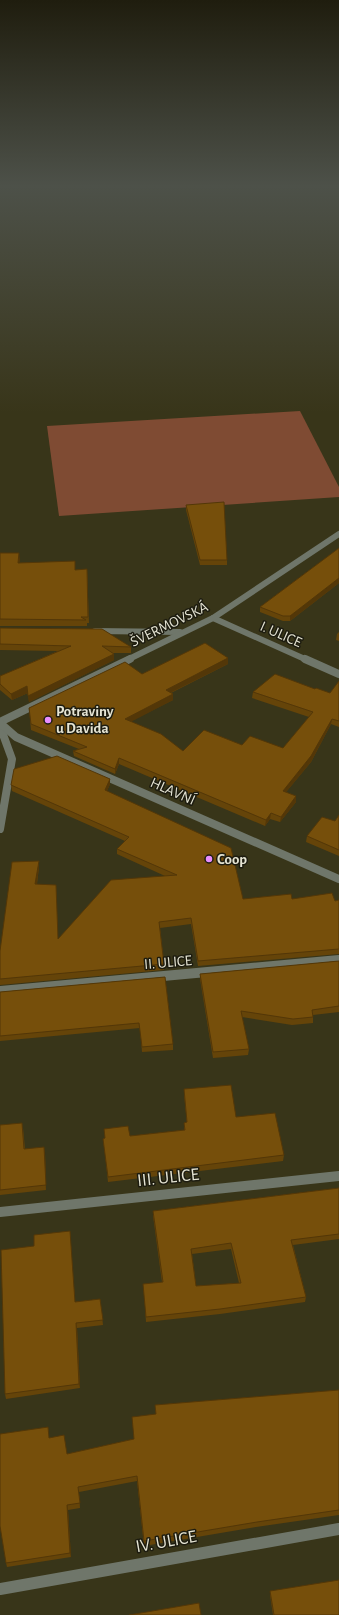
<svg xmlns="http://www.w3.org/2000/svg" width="339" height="1615" font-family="'Alegreya Sans',sans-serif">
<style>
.green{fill:#7f4b33}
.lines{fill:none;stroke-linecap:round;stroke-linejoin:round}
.minor-far3{stroke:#6f766a;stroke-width:6}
.minor-far2{stroke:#6f766a;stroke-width:8}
.minor-far1{stroke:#6f766a;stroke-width:10}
.minor{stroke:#6f766a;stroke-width:12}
.tertiary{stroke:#6f766a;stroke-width:8}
.wall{fill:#654409;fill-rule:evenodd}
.shaded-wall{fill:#533708}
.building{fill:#764f0b;stroke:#533708;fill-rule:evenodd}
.poi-dot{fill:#e88eff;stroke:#1d1c10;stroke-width:1.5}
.labels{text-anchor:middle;stroke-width:3;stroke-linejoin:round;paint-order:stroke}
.street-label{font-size:15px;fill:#e5e4d3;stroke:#1d1c10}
.poi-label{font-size:15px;font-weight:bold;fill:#e5e4d3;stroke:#1d1c10;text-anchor:start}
.near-street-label{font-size:18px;fill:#e5e4d3;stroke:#1d1c10}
</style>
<rect width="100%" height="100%" fill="#383519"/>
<!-- green -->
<polygon class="green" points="300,411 339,487 339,497 59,516 47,426"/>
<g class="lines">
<!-- minor-far3 -->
<g class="minor-far3">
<polyline points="213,618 307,660"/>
<polyline points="95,631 180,632"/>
<polyline points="127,660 213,618 339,534"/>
</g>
<!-- minor-far2 -->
<g class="minor-far2">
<polyline points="305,659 339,674"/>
<polyline points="0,722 130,659"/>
<polyline points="0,726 12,759 0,829"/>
</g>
<!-- minor-far1 -->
<g class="minor-far1">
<polyline points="0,991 339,960"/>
<polyline points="0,1212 339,1176"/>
</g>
<!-- minor -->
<polyline class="minor" points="0,1589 339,1529"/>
<!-- tertiary -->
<polyline class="tertiary" points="0,723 16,737 339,879"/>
</g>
<!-- wall -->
<g class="wall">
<polygon points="186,505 227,560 227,565 200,565 186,510"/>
<polygon points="339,548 339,583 290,621 283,621 260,612 260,607"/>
<polygon points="0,553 20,559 19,563 75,570 87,569 89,623 87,623 87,626 0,626"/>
<polygon points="0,628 131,647 131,653 112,653 114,654 114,660 29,702 28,693 12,700 0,690 0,676 58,651 0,650"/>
<polygon points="339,632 339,641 336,640 337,634"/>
<polygon points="228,664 171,693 173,694 173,700 131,721 183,751 242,745 283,748 309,717 252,698 253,692 315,689 330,693 339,681 339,727 331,724 311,762 286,792 296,796 296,802 280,822 270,819 265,826 119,764 115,774 74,756 73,751 79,749 31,730 29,708 142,674"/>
<polygon points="110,779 110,784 107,791 243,899 335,901 339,900 339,954 198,966 191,924 160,928 164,964 164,970 0,985 0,951 39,867 37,884 56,891 58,939 165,876 117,854 117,849 125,841 12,791 11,785"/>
<polygon points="339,815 339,856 306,842 307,836 335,821"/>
<polygon points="339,961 339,1012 313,1015 313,1023 292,1025 242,1017 249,1049 248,1055 213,1058 200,979 200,974"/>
<polygon points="165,977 173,1044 173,1050 142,1052 140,1028 0,1041 0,992"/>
<polygon points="184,1089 236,1117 284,1155 283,1161 108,1182 104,1144 130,1136 184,1130 184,1123 187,1123 184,1094"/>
<polygon points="0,1125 23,1128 25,1149 45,1152 46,1190 0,1195"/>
<path d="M 339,1188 L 339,1239 L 293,1245 L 306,1297 L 305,1302 L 220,1314 L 146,1322 L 144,1290 L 162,1282 L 153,1216 L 153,1211 ZM 231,1249 L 239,1283 L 196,1286 L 192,1254 Z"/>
<polygon points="100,1299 103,1325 77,1328 80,1388 6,1399 5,1394 75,1302"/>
<polygon points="339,1390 339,1515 256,1527 144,1546 137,1481 79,1492 80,1508 68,1510 71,1557 7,1567 6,1563 48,1427 49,1438 67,1454 134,1439 156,1414 155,1405"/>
<polygon points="270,1591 339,1615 273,1615 270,1595"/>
</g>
<!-- shaded-wall -->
<g class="shaded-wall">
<polygon points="19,553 20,559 19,569 18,563"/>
<polygon points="339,578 339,583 290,621 290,616"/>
<polygon points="114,654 114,660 29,702 28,696"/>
<polygon points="228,658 228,664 166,695 166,690"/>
<polygon points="27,686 28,693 12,700 11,694"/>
<polygon points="173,694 173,700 125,725 125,719"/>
<polygon points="332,719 331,724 311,762 282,797 283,791"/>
<polygon points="119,758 119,764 115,774 115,769"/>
<polygon points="110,779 110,784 105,796 105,790"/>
<polygon points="296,796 296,802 280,822 281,817"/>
<polygon points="271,813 270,819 265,826 266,820"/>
<polygon points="39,861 39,867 36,890 35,884"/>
<polygon points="44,1147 45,1152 46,1190 46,1185"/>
<polygon points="76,1323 77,1328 80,1388 79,1384"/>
<polygon points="67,1505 68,1510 71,1557 70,1553"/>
</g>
<!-- building -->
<g class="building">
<polygon points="224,502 227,560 200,560 186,505"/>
<polygon points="339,548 339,578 290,616 283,616 260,607"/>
<polygon points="0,553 19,553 18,563 75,561 75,570 87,569 88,617 81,617 86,620 0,619"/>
<polygon points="0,628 102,629 131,647 102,646 114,654 28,696 27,686 11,694 0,684 0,676 71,646 0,644"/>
<polygon points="205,643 228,658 166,690 173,694 125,719 161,734 183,751 204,730 242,745 250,736 283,748 313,712 253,692 275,674 315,689 316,688 330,693 339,681 339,721 332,719 311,756 283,791 296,796 281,817 271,813 266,820 119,758 115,769 73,751 87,747 31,724 29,708 125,662 142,674"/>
<polygon points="57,756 110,779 105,790 231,848 243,899 291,894 292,899 332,893 335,901 339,900 339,949 198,961 191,918 159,922 164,964 0,979 0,951 12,862 39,861 35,884 56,885 58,939 111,880 177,875 117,849 129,837 11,785 14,769"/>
<polygon points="339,815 339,850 307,836 322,817 335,821"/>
<polygon points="339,961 339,1006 312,1010 313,1017 293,1019 241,1011 249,1049 213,1052 200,974"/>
<polygon points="165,977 173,1044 142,1047 139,1023 0,1036 0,992"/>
<polygon points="231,1085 236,1117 275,1113 284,1155 108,1177 103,1139 105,1138 104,1129 128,1126 130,1136 185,1130 184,1123 187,1122 184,1089"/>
<polygon points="22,1123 24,1149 44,1147 46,1185 0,1190 0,1125"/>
<path d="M 339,1188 L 339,1234 L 291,1240 L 306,1297 L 220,1309 L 146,1317 L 143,1284 L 163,1282 L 153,1211 ZM 231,1243 L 241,1283 L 196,1286 L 191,1249 Z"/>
<polygon points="70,1231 75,1302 100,1299 103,1320 76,1323 79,1384 5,1394 1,1250 34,1246 34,1235"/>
<polygon points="339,1390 339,1510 257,1522 144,1541 137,1476 78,1487 80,1503 67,1505 70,1553 6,1563 0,1526 0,1434 48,1427 49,1438 64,1435 67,1454 134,1439 132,1417 156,1414 155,1405"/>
<polygon points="339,1580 339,1615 274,1615 270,1591"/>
<polygon points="199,1603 201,1615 129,1615"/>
</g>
<!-- sky -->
<linearGradient id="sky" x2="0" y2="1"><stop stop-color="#1f1d0e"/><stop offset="0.45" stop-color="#4d5149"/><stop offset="1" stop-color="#4d5149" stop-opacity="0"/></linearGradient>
<rect width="339" height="413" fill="url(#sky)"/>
<!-- markers -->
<g class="poi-dot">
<circle cx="48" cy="720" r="4"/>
<circle cx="209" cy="859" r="4"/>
</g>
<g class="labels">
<!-- street labels -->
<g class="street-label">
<text transform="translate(169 624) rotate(-26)" y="5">ŠVERMOVSKÁ</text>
<text transform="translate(281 634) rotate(24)" y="5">I. ULICE</text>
<text transform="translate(173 791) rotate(24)" y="5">HLAVNÍ</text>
<text transform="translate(168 962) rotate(-5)" y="5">II. ULICE</text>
</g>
<!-- poi labels -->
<g class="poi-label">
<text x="56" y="716">Potraviny<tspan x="56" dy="17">u Davida</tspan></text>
<text x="217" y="864">Coop</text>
</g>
<!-- near-street labels -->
<g class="near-street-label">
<text transform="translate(168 1177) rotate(-6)" y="6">III. ULICE</text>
<text transform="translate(166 1541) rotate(-10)" y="6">IV. ULICE</text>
</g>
</g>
</svg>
